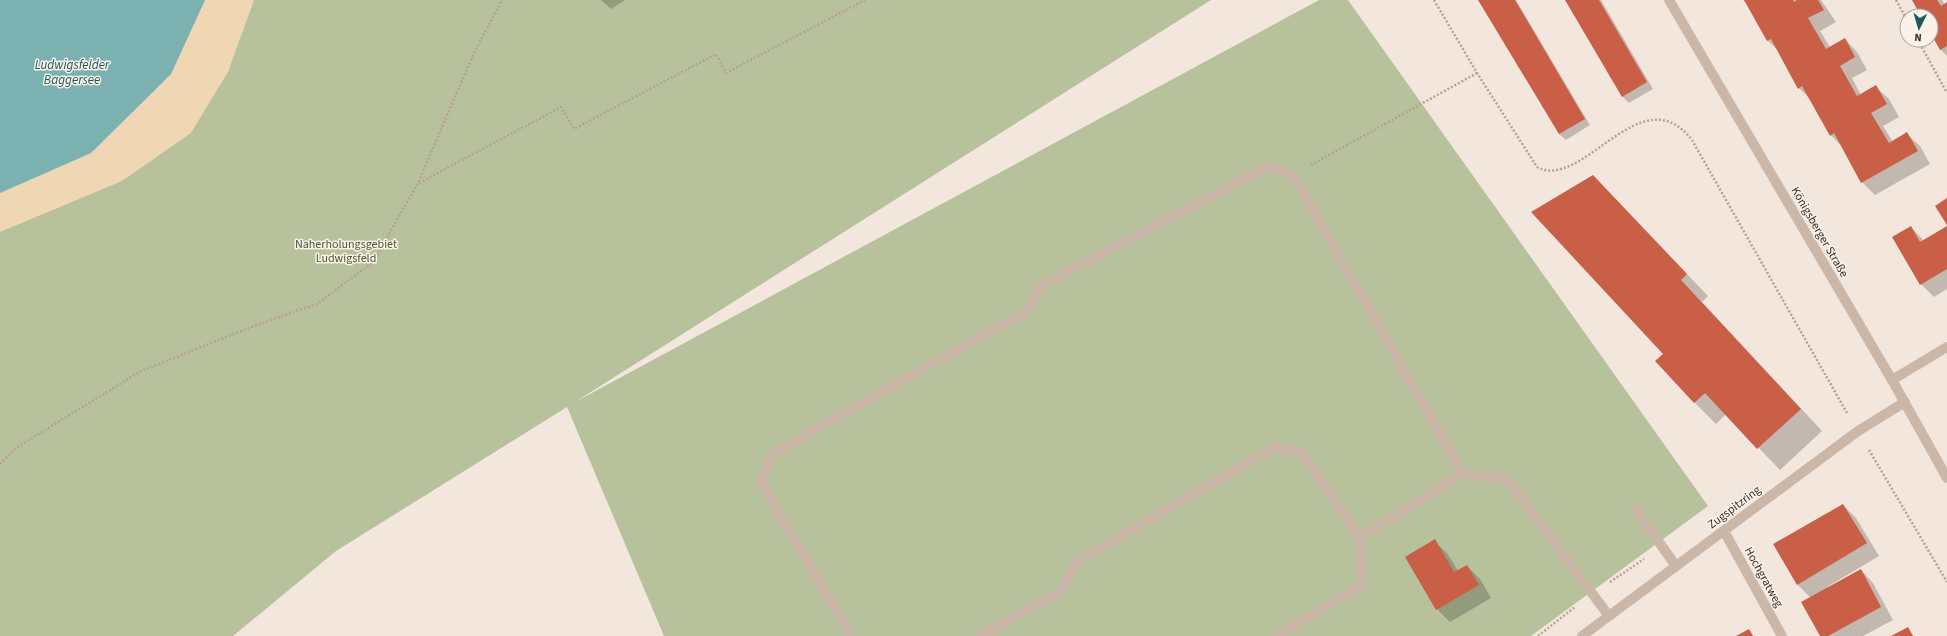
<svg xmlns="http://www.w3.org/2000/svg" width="1947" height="636" font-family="'Source Sans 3',sans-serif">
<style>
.green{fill:#b7c29c}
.sand{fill:#efd7b3}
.water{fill:#7bb1b0}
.shadow{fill:#0003}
.building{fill:#c85f46}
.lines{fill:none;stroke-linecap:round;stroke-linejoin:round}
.path{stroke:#b7a192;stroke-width:2.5;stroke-dasharray:2 2;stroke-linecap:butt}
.service{stroke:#cbb7a8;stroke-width:10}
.minor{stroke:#cbb7a8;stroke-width:10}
.labels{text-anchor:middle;stroke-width:3;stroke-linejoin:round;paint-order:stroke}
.street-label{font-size:12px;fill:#382d29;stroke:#faf2ea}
.park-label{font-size:12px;fill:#49572c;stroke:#faf2ea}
.water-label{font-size:13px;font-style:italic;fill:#1d595b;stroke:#faf2ea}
</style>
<rect width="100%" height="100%" fill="#f3e7dd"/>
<!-- green -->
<polygon class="green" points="205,0 1211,0 575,402 1319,0 1348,0 1708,506 1531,636 664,636 567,407 336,551 233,636 0,636 0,193 91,153 171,74"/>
<!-- sand -->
<polygon class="sand" points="205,0 254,0 228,72 191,133 122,181 0,232 0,193 91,153 171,74"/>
<!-- water -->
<polygon class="water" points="0,0 205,0 171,74 91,153 0,193"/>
<!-- shadow -->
<g class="shadow">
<polygon points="601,0 625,0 611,9"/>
<polygon points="1479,0 1516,0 1590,125 1566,140 1559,134"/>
<polygon points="1566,0 1601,0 1653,89 1629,103 1623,97"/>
<polygon points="1743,0 1821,0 1836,22 1820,31 1830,47 1845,39 1857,52 1867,70 1852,78 1861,95 1876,87 1889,99 1899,117 1883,126 1893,142 1907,134 1920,146 1930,164 1875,195 1862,182 1844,149 1831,135 1811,100 1799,88 1780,52 1768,41 1749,6"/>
<polygon points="1913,0 1942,0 1945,5 1947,4 1947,56 1941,50 1931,32 1931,16 1922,16"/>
<polygon points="1614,198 1708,296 1702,302 1822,431 1780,470 1726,414 1716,424 1694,402 1664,354"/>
<polygon points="1911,227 1924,241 1947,228 1947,289 1934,297 1921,284"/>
<polygon points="1843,505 1856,518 1879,556 1827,587 1828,588 1861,570 1873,583 1893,620 1863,636 1821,636 1811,598 1797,584"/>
<polygon points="1434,541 1447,553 1458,571 1467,566 1480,579 1491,598 1450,622 1437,609"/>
</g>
<!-- building -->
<g class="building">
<polygon points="1478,0 1515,0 1585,119 1559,134"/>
<polygon points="1565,0 1599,0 1647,82 1622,97"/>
<polygon points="1744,0 1793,0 1794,2 1797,0 1818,0 1824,10 1808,18 1826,49 1845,38 1855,57 1840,66 1857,96 1876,85 1887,104 1871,113 1889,143 1907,132 1918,151 1861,183 1834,133 1830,136 1802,86 1798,89 1771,39 1767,41"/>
<polygon points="1912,0 1937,0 1941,6 1947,2 1947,46 1940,50 1931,34 1931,16 1921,16"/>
<polygon points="1593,175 1687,274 1681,280 1801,409 1757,449 1705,393 1694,403 1655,361 1663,354 1531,212"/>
<polygon points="1947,198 1947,225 1935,206"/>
<polygon points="1911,226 1920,242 1947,226 1947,269 1920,285 1892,237"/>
<polygon points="1843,504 1867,543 1797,585 1773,544"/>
<polygon points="1435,539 1454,572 1467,565 1479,585 1436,610 1405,557"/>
<polygon points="1861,569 1881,607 1828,636 1820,636 1801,602"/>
<polygon points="1908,627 1913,636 1891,636"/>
<polygon points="1749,629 1753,636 1736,636"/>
</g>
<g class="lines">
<!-- path -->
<g class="path">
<path d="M 1434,0 L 1477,73 L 1537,167 C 1583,192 1641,74 1692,140 L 1847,413"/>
<polyline points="1896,0 1907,20"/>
<polyline points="1918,40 1947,93"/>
<polyline points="1311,165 1477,73"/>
<polyline points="419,183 561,107 574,129 716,54 726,73 865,0"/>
<polyline points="1869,450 1947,582"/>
<polyline points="0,464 16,448 141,371 254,326 317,304 373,262 418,183 474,53 502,0"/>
<polyline points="1610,582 1644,559"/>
<polyline points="1538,636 1575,607"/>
</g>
<!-- service -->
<g class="service">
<polyline points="1636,510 1676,566"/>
<polyline points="851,636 761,482 772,454 1027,311 1039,287 1269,166 1293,175 1463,474"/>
<polyline points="979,636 1061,592 1076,562 1275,447 1302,453 1360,537"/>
<polyline points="1277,636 1362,585 1360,537 1463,474 1507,479 1609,616"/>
</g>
<!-- minor -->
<g class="minor">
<polyline points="1669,0 1892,380 1947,478"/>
<polyline points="1892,380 1947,347"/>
<polyline points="1724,531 1782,636"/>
<polyline points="1582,636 1858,431 1905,402"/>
</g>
</g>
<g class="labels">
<!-- street labels -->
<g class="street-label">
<text transform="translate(1820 232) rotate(60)" y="4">Königsberger Straße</text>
<text transform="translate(1734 507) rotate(-37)" y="4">Zugspitzring</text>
<text transform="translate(1764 577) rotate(61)" y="4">Hochgratweg</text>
</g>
<!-- park labels -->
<g class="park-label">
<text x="346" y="248">Naherholungsgebiet<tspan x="346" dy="14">Ludwigsfeld</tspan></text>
</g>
<!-- water labels -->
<g class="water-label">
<text x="72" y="69">Ludwigsfelder<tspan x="72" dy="15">Baggersee</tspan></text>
</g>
</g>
<!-- north arrow -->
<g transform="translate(1919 28) rotate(185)"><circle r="19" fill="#faf2ea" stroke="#aca39d"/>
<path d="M0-3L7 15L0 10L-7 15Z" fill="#1d595b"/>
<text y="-6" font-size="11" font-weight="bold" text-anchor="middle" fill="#382d29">N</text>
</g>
</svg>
